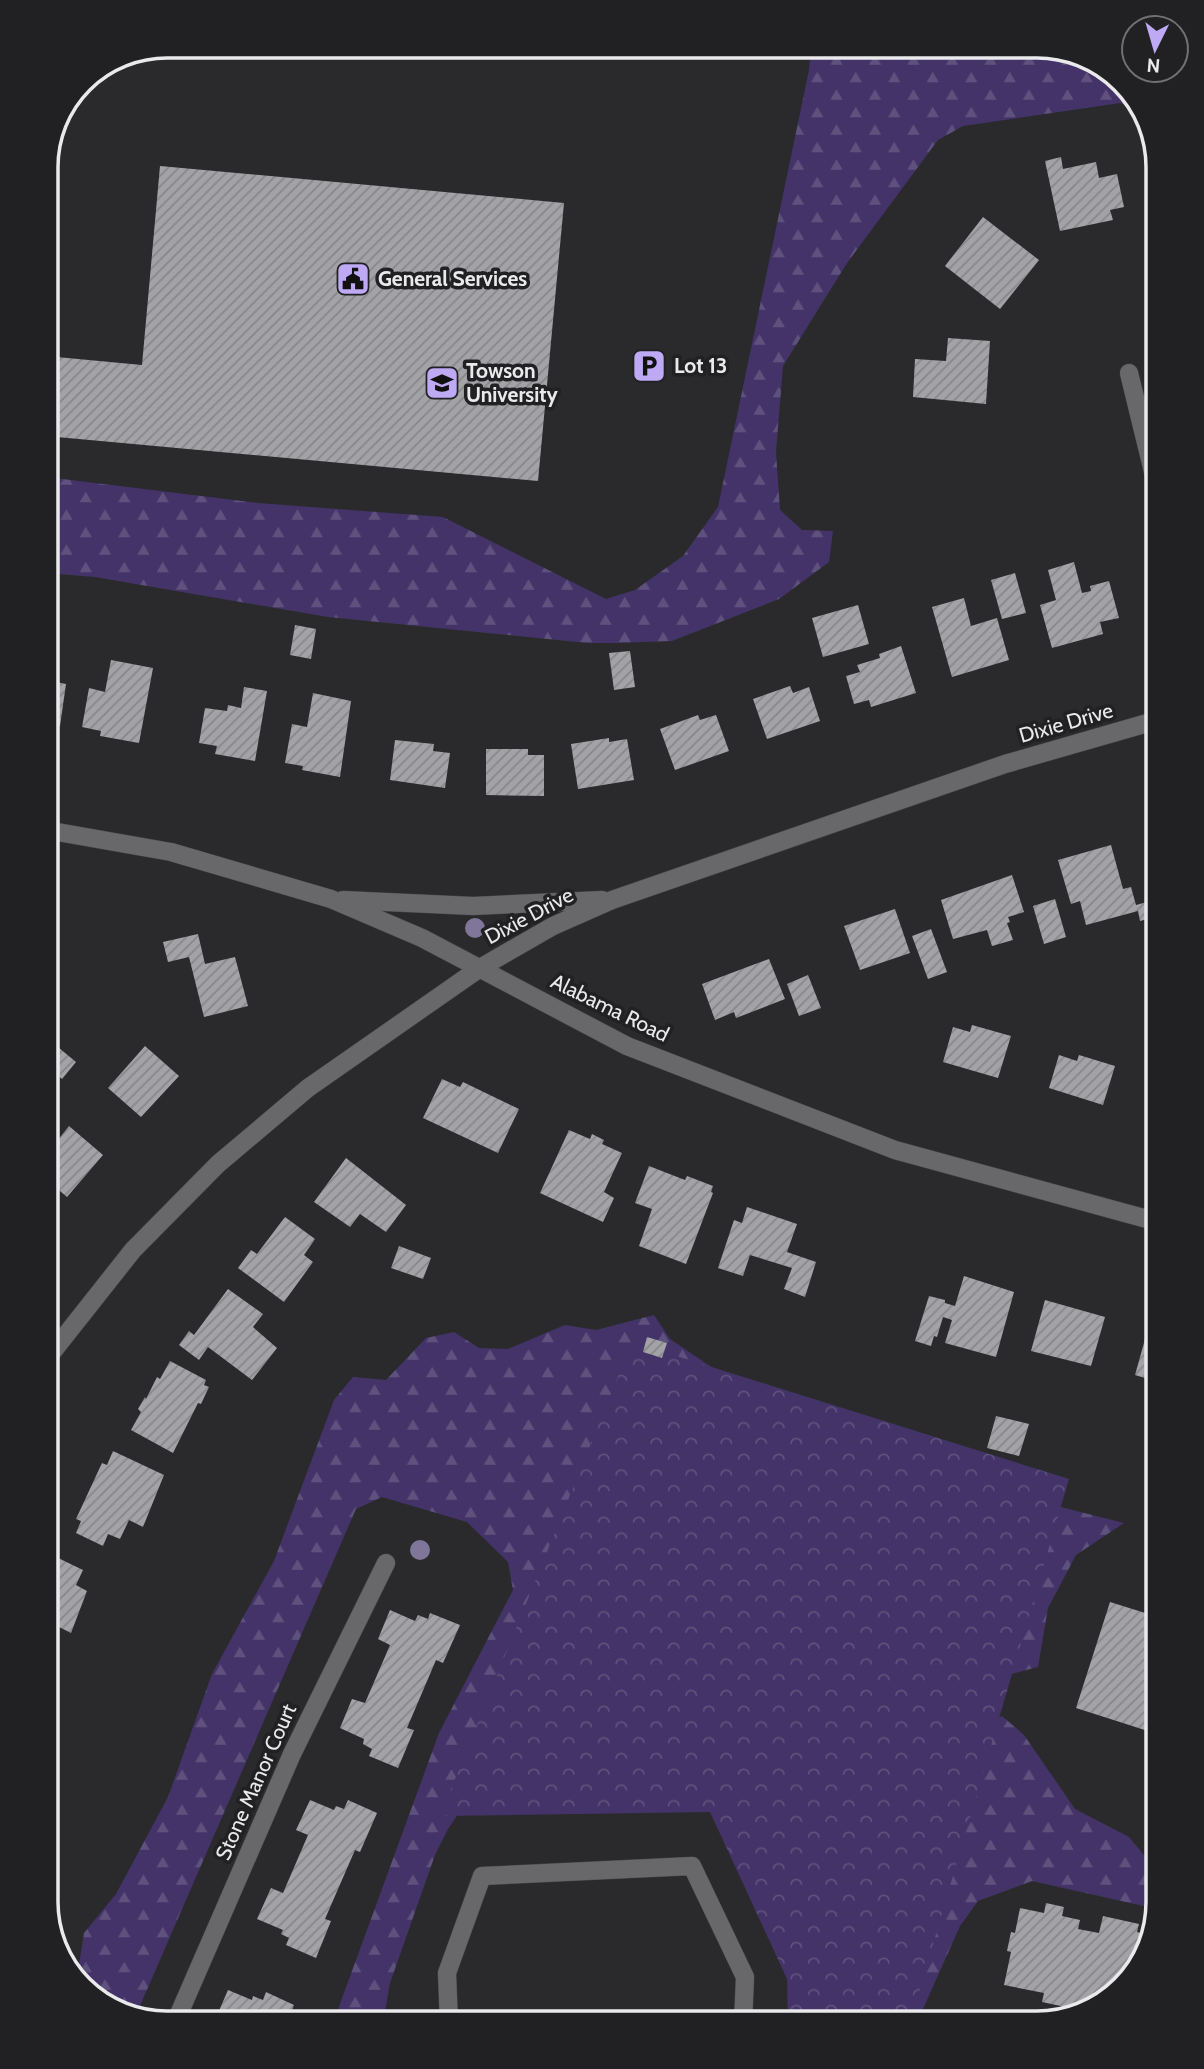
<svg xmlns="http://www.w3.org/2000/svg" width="1204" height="2069" font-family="Cabin,sans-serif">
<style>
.forest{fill:url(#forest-firs)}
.park{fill:url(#park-crowns)}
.building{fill:url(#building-hatch)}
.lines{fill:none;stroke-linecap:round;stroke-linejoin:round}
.service-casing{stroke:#474648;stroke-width:19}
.minor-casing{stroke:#474648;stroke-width:19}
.service{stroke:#68676a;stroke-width:18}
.minor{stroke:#68676a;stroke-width:18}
.tree{fill:#7f7699}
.labels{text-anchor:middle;stroke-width:7;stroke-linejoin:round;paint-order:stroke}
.poi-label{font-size:21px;font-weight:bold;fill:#eae9eb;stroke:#212023;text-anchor:start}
.street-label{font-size:21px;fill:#eae9eb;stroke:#212023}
.rim{fill:none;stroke:#eae9eb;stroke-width:3.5}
</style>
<defs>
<pattern id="forest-firs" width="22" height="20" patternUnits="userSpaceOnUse" patternTransform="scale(1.75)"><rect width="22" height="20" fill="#443368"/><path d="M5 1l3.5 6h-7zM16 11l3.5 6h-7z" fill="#5f517e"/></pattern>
<pattern id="park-crowns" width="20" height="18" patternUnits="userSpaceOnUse" patternTransform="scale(1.75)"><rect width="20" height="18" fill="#443368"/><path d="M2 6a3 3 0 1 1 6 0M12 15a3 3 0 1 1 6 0" fill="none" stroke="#5f517e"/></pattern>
<pattern id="building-hatch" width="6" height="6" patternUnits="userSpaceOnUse" patternTransform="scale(1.75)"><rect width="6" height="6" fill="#a3a2a6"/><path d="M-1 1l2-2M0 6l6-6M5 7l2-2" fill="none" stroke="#878689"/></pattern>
</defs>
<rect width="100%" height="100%" fill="#2a2a2d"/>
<!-- forest -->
<g class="forest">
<polygon points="1046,46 1105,66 1144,111 1120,103 963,126 938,140 847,263 783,366 776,452 780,510 802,530 833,531 829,562 779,599 672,641 616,643 587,643 328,617 95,577 46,573 46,477 258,503 443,517 606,599 635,590 683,556 718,507 809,70 811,48"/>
<polygon points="654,1315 670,1339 729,1379 534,1702 448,1829 435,1855 390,1983 383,2023 333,2023 439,1733 513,1590 508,1562 467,1522 382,1497 356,1509 136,2015 99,2003 77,1978 84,1933 116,1894 168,1797 212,1674 274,1561 334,1400 353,1377 386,1380 426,1338 454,1332 479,1348 508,1349 565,1325 596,1330"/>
<polygon points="974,1485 1124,1523 1076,1555 1048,1608 1038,1667 1011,1674"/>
<polygon points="1002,1716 1024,1735 1075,1809 1129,1837 1148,1860 1158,1866 1158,1903 1157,1909 1032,1881 978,1901 960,1926 923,2009 920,2023 853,2023 879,1948 979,1732"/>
</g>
<!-- park -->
<polygon class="park" points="632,1342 1069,1479 910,2023 788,2023 787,1979 710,1812 440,1816"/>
<!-- building -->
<g class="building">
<polygon points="1061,157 1063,169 1096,162 1099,178 1117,174 1124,207 1110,210 1113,220 1060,231 1045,161"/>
<polygon points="160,166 564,203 538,481 46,436 46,356 142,365"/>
<polygon points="983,217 1039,260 1000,309 945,266"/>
<polygon points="948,338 990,341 986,404 913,397 915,359 946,361"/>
<polygon points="1074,562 1082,593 1091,591 1090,586 1109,581 1119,618 1100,622 1103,634 1052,648 1040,605 1056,600 1048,570"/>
<polygon points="1015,573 1026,613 1002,619 991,580"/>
<polygon points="964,598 971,626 997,618 1009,660 952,677 932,607"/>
<polygon points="858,605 869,644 823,657 812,618"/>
<polygon points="295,625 316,629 311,659 290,655"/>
<polygon points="901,646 916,693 871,707 869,700 854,704 846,676 860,672 857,665 880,658 879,654"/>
<polygon points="630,651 635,687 614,690 609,653"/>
<polygon points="111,660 153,668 139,743 100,736 101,731 82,727 89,688 105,692"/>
<polygon points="46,680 66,684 60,726 46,724"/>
<polygon points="790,686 793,693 809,687 820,721 767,739 753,699"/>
<polygon points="244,687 267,691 255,761 215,754 217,746 199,743 205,708 227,711 228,705 241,708"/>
<polygon points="313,693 351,701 340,777 302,770 303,766 285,763 292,724 307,727"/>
<polygon points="698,715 700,720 716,715 729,751 675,770 660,729"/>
<polygon points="609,738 609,742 627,739 634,780 578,789 571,744"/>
<polygon points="395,740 434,744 433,751 450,753 445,788 390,780"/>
<polygon points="486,749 528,749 528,755 544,755 544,796 486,795"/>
<polygon points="1111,845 1123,889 1131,887 1136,905 1158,899 1158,916 1140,921 1138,911 1086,925 1080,901 1071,904 1058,860"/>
<polygon points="1012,875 1024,912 1008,917 1010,922 1007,923 1013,940 992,946 987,930 953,939 941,900"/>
<polygon points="1055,899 1066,937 1044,944 1033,906"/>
<polygon points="895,909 910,953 860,970 844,926"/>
<polygon points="931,929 947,972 928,979 912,936"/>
<polygon points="198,934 205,964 235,957 248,1006 204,1017 189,957 168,962 163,942"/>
<polygon points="769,959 785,999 736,1018 734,1012 715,1020 702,984"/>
<polygon points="808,975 821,1008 799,1016 787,984"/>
<polygon points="972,1025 1011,1036 998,1078 943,1062 953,1027 970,1032"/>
<polygon points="47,1038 76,1062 62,1079 46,1066 46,1040"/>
<polygon points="145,1046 179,1076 141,1117 108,1088"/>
<polygon points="1059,1055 1077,1061 1079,1055 1115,1066 1103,1105 1049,1088"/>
<polygon points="442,1079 460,1087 463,1082 519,1109 498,1153 423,1118"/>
<polygon points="1158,1103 1158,1122 1152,1121"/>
<polygon points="69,1126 103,1155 67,1197 46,1179 46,1155"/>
<polygon points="569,1130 590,1139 592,1134 604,1140 602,1144 622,1153 604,1192 614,1198 603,1222 540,1193"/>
<polygon points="346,1158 406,1205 386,1232 360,1214 350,1227 314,1202"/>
<polygon points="649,1166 685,1180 687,1176 713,1186 711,1192 713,1193 686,1264 639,1246 652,1209 635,1203"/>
<polygon points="747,1207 797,1224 787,1252 816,1262 805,1297 784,1289 792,1268 750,1255 743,1276 718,1268 734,1220 742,1223"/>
<polygon points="285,1217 315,1239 304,1255 313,1262 284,1302 238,1268 251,1250 257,1254"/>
<polygon points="399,1246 431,1258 423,1279 391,1268"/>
<polygon points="964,1276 1014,1292 996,1357 945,1343 952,1320 943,1317 937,1337 934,1336 931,1346 915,1341 929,1296 945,1300 945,1303 955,1306"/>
<polygon points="228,1289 263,1314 253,1327 277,1348 252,1380 208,1347 199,1360 179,1345 189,1331 194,1335"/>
<polygon points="1045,1300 1105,1317 1091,1366 1031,1351"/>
<polygon points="1147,1332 1158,1335 1158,1382 1135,1375"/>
<polygon points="647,1337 667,1343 662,1358 643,1352"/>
<polygon points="170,1361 206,1380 204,1385 209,1387 201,1404 198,1403 173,1453 131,1430 141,1412 138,1409 145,1397 146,1399 157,1377 160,1379"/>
<polygon points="996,1416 1029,1424 1019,1456 987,1448"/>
<polygon points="113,1451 164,1475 143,1527 129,1520 120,1539 108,1534 103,1546 76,1533 81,1521 76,1519 102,1463 107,1465"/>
<polygon points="54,1556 83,1570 76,1585 87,1591 71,1633 55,1625 52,1632 46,1629 46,1574"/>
<polygon points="1110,1602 1158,1617 1158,1647 1149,1675 1158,1678 1158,1710 1151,1732 1076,1708"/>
<polygon points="390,1610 415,1621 418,1615 428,1619 430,1613 460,1625 443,1663 436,1660 407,1728 414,1730 398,1768 369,1756 372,1749 363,1744 364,1739 340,1728 352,1699 365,1703 390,1645 378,1639"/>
<polygon points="310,1800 334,1810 336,1806 344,1809 348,1800 377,1813 360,1852 355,1850 325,1919 331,1921 316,1958 286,1945 289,1938 281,1934 283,1930 257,1919 271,1888 283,1893 308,1835 296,1830"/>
<polygon points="1046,1903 1064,1907 1062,1916 1080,1920 1078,1929 1099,1933 1103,1916 1139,1924 1137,1932 1149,1935 1138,1969 1097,2006 1086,2004 1084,2011 1042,2002 1044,1993 1004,1985 1011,1952 1007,1951 1011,1932 1015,1933 1020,1908 1044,1913"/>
<polygon points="228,1990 252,2000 253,1996 263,2000 266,1992 294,2005 287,2023 222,2023 215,2020"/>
</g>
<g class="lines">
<defs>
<polyline id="service" points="449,2023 447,1973 482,1876 692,1866 745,1977 743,2023"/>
<g id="minor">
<polyline points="1129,373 1158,492"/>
<polyline points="46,830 171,852 331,899 422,938 627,1046 895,1150 1158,1222"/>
<polyline points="343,900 473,906 602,900"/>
<polyline points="46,1360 133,1250 218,1164 308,1088 480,968 553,926 612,900 1005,764 1158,720"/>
<polyline points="175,2023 292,1754 386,1563"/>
</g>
</defs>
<!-- service casing -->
<use href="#service" class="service-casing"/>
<!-- minor casing -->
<use href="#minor" class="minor-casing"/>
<!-- service -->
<use href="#service" class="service"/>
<!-- minor -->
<use href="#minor" class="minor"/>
</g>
<!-- trees -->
<g class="tree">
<circle cx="475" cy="928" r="10"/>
<circle cx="420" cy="1550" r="10"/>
</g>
<!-- icons -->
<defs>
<symbol id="civic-square" viewBox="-11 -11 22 22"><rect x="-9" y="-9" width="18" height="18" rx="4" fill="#bea9f5" stroke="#212023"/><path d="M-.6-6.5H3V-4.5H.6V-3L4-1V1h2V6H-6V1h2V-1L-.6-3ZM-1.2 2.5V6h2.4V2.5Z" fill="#111"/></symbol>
<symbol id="parking-square" viewBox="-11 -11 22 22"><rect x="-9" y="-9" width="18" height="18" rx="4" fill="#bea9f5" stroke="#212023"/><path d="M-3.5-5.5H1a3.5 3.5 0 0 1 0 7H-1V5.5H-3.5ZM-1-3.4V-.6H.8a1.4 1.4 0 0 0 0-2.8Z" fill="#111"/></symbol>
<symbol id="university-square" viewBox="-11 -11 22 22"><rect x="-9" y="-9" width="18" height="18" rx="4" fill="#bea9f5" stroke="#212023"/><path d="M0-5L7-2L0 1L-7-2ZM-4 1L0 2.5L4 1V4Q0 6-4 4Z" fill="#111"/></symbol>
</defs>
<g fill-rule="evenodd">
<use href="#civic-square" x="334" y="260" width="38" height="38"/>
<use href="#parking-square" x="630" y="347" width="38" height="38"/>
<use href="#university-square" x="423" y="364" width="38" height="38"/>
</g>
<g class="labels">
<!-- poi labels -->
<g class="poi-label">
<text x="378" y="286">General Services</text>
<text x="674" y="373">Lot 13</text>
<text x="466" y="378">Towson<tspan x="466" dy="24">University</tspan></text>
</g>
<!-- street labels -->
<g class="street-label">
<text transform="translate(1066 723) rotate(-16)" y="7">Dixie Drive</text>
<text transform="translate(529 916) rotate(-28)" y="7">Dixie Drive</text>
<text transform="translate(610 1008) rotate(26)" y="7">Alabama Road</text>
<text transform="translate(256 1782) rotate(-66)" y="7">Stone Manor Court</text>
</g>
</g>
<!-- crop -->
<path d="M0 0H1204V2069H0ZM167 58H1037A109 109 0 0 1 1146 167V1902A109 109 0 0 1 1037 2011H167A109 109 0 0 1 58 1902V167A109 109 0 0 1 167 58Z" fill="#212023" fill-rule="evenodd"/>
<path class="rim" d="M167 58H1037A109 109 0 0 1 1146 167V1902A109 109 0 0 1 1037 2011H167A109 109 0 0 1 58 1902V167A109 109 0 0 1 167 58Z"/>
<!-- north arrow -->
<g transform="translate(1155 49) rotate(185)"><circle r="33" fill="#212023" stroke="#717073" stroke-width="2"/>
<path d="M0-5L12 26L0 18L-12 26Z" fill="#bea9f5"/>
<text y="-10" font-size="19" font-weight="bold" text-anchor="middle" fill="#eae9eb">N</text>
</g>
</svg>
